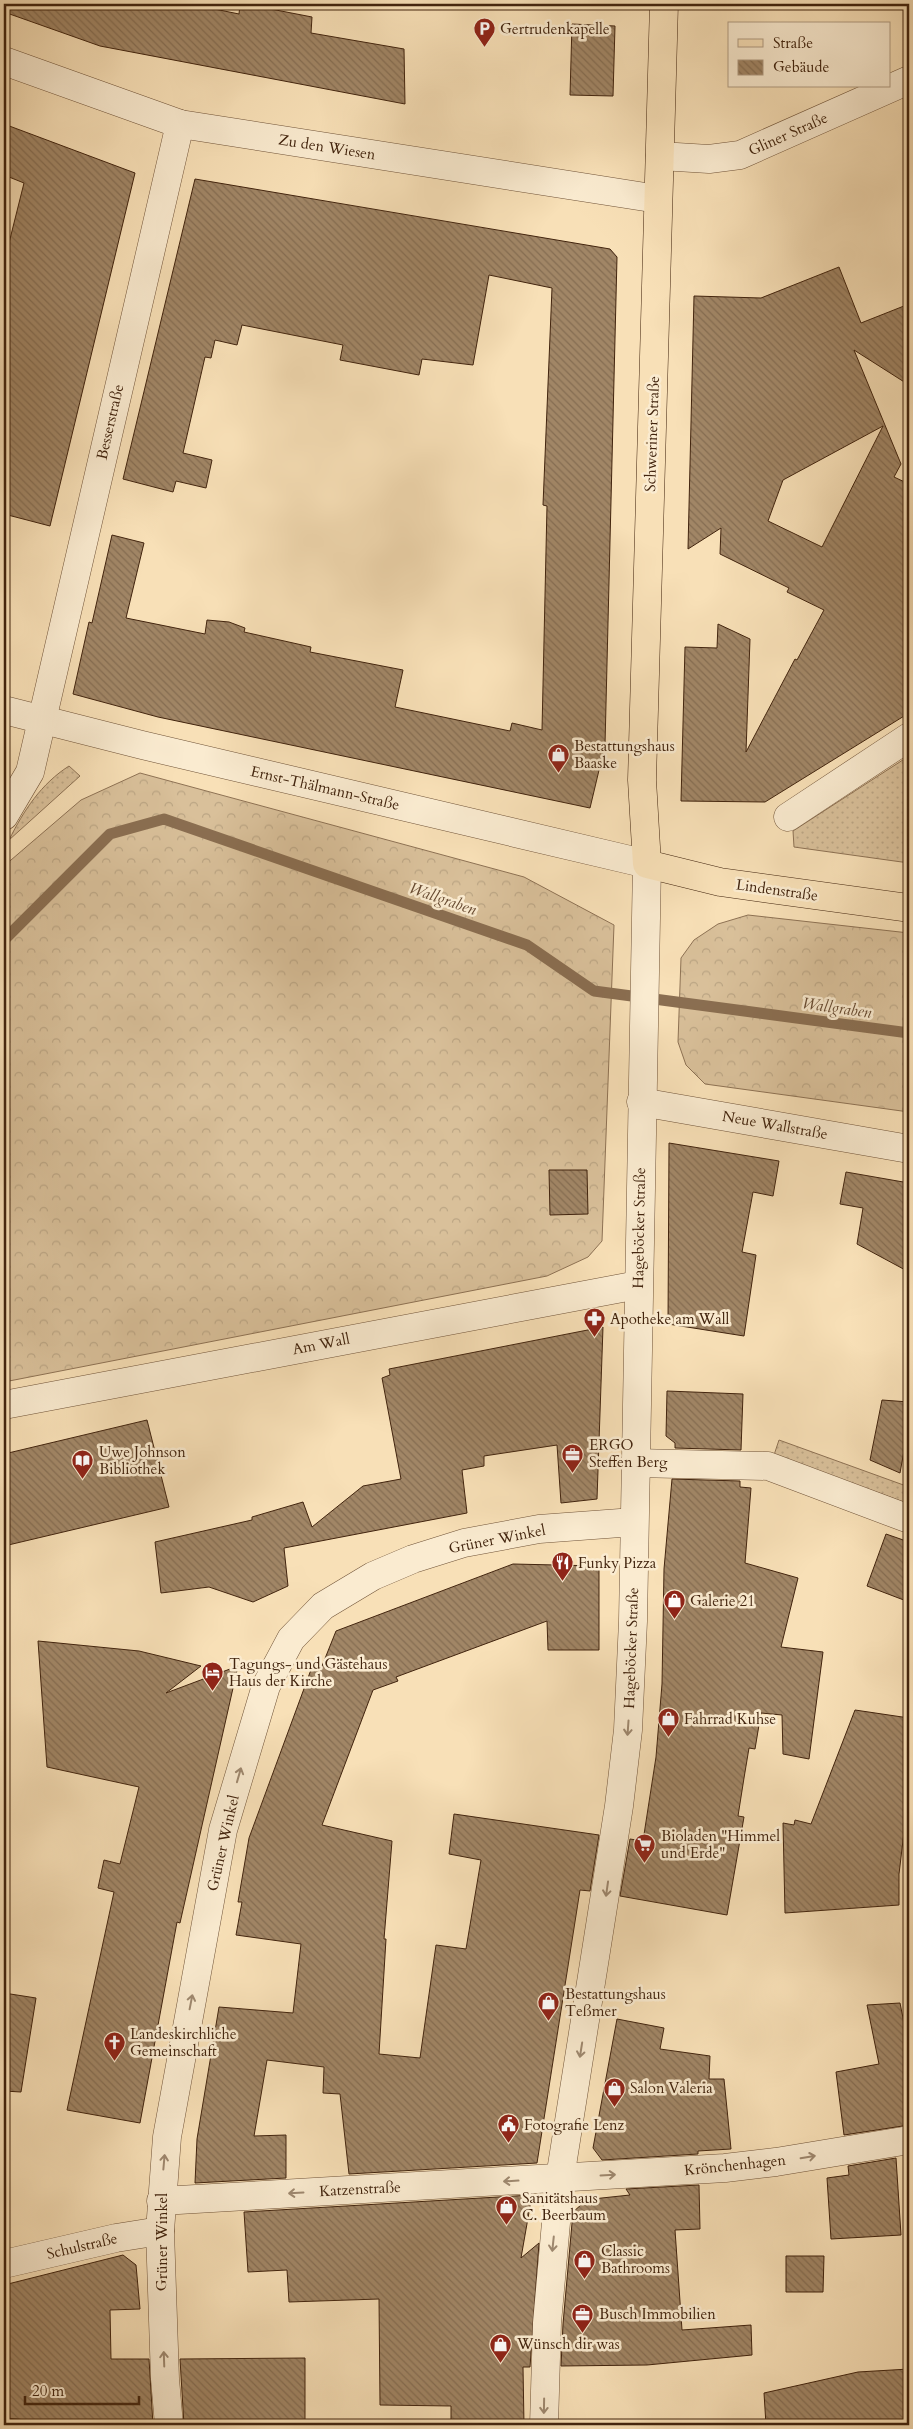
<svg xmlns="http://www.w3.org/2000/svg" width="913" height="2429" font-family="Cardo,serif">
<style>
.grass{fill:url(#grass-dots);stroke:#8e7254}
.forest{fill:url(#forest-crowns);stroke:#8e7254}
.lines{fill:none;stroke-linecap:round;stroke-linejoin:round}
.stream{stroke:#8a6e51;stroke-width:11}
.building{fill:url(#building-back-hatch);stroke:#42240e;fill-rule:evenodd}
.minor-casing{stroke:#705338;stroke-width:29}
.major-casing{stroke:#42240e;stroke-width:29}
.minor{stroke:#faebd0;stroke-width:28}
.major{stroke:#f8e0b7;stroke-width:28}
.oneway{stroke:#9e886f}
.labels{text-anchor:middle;stroke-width:5;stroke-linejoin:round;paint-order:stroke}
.poi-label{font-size:15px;fill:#42240e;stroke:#faebd0;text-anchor:start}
.street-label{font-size:15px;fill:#42240e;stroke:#faebd0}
.water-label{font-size:16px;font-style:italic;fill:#664930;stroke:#faebd0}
</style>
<defs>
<pattern id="grass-dots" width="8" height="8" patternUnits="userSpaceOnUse" patternTransform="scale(1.25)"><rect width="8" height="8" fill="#d9c09a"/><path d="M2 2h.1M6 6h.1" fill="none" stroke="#bba584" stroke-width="1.8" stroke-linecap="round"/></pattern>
<pattern id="forest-crowns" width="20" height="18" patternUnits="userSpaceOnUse" patternTransform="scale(1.25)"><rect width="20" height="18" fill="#d9c09a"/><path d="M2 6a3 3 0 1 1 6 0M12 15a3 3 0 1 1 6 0" fill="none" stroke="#bba584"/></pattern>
<pattern id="building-back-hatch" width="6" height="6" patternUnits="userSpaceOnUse" patternTransform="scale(1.25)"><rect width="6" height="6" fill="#a18666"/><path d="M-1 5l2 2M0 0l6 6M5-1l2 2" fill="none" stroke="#856d52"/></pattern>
</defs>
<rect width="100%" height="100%" fill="#f8e0b7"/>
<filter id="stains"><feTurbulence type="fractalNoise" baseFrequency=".004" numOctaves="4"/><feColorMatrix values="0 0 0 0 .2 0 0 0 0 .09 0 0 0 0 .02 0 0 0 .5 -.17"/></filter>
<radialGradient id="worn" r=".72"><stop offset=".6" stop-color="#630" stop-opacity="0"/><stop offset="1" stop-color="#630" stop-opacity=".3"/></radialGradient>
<!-- grass -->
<g class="grass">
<polygon points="909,756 909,863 794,847 793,831"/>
<path d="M 69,766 L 80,776 L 9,840 C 24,810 41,784 69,766 Z"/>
<polygon points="779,1440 909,1487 909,1504 774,1455"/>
</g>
<!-- forest -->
<g class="forest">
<polygon points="140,773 524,877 614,925 602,1241 588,1257 547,1276 4,1382 4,866 81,800"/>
<polygon points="748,915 909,933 909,1112 705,1084 686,1065 678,1042 681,958 694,940 718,924"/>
</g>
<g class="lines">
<!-- stream -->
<polyline class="stream" points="4,940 110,834 164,819 527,945 594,991 909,1033"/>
</g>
<!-- building -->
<g class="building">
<polygon points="4,4 190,4 239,14 240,4 245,4 312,17 311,33 404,49 405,104 100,46 4,12"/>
<polygon points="572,24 615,26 613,96 570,95"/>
<polygon points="4,124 135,173 50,526 4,514 4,263 24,183 4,175"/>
<polygon points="195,179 610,249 617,257 605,745 590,808 158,717 73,694 89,622 92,623 112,535 144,543 126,618 205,634 207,620 229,622 245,628 244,632 311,647 310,652 403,670 395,707 510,731 512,723 542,730 547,506 543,505 552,288 489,275 473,365 422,359 419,375 340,360 343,345 242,325 237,345 215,340 211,358 205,357 183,453 212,460 206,488 176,481 173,492 123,479"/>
<path d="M 839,267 L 861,323 L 909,304 L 909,385 L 854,350 L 901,464 L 894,477 L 909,484 L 909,713 L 765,802 L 681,801 L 685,647 L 717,648 L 718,624 L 750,639 L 746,752 L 795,659 L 797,660 L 824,610 L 787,592 L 789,588 L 720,554 L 721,528 L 688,549 L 694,296 L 761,298 ZM 883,426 L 822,547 L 768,521 L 783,480 Z"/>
<polygon points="669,1143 779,1161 773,1196 753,1192 742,1252 756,1255 744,1336 668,1324"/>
<polygon points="549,1170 587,1170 588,1214 550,1215"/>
<polygon points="846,1172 909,1183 909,1272 857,1244 863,1208 840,1204"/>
<polygon points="603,1327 597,1499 561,1503 557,1445 484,1456 484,1466 462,1470 467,1513 284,1548 288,1586 253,1602 209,1587 161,1593 155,1542 252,1520 252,1517 303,1502 312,1527 363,1486 401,1479 382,1378 390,1375 389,1369"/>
<polygon points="667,1391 743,1394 741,1450 675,1448 675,1443 666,1436"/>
<polygon points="882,1400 909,1402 909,1423 900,1473 870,1460"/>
<polygon points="147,1420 169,1507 4,1546 4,1454"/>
<polygon points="672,1479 740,1481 740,1487 751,1488 745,1563 798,1578 781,1647 823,1652 809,1759 783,1754 782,1715 761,1713 755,1749 749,1748 744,1778 738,1816 744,1817 727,1915 620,1896 630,1839 643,1841 656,1757 662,1684 664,1569"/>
<polygon points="886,1534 909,1542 909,1602 867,1586"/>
<polygon points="513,1564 599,1566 599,1650 548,1650 547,1621 396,1677 398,1681 373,1690 322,1825 392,1841 384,1939 386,1939 379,2054 420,2058 436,1945 466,1949 481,1860 449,1854 454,1814 599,1835 590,1891 580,1890 537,2163 349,2174 340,2094 323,2093 324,2067 267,2060 254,2136 286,2135 286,2178 195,2183 197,2139 219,2007 293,2013 301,1944 236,1935 242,1902 238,1902 249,1838 312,1667 320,1671 336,1631"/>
<polygon points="38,1641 139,1651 201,1666 166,1693 238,1666 180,1923 177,1922 140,2123 67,2110 114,1892 98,1888 104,1860 120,1864 139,1787 47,1767"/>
<polygon points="855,1710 909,1718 909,1790 899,1874 899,1905 785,1913 783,1823 794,1825 795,1820 811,1824"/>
<polygon points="4,1993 36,1998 21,2092 4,2091"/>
<polygon points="900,2003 909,2048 909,2125 844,2135 836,2072 879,2064 867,2005"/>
<polygon points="617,2019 664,2028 660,2049 710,2056 709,2079 724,2079 731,2149 698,2151 698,2154 602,2160 593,2148"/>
<polygon points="896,2158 901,2235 831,2239 827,2178 849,2175 848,2166"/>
<polygon points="699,2185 700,2229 675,2230 682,2330 751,2325 752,2355 647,2365 561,2366 563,2324 573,2212 582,2204 583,2200 630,2195 626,2189"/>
<polygon points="532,2195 521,2258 539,2243 530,2367 523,2367 524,2425 451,2425 451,2406 380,2405 379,2299 289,2302 287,2270 248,2272 244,2212"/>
<polygon points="123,2255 136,2265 140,2309 110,2310 111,2359 149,2359 153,2425 86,2425 4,2418 4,2285"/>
<polygon points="786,2256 824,2256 823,2292 786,2292"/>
<polygon points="305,2358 305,2425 184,2425 180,2359"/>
<polygon points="909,2369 909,2425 766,2425 764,2393 858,2372"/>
</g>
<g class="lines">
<defs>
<g id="minor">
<polyline points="4,61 180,124 658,199"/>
<polyline points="660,156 709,159 740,155 909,80"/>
<polyline points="4,710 142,745 647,864 633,1621 628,1730 619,1806 560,2178 547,2323 544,2425"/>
<polyline points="4,816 30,772 180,124"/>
<polyline points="788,817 909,737"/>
<polyline points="641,1102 909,1149"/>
<polyline points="4,1405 638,1285"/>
<polyline points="635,1463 768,1466 909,1519"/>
<polyline points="161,2201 725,2168 776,2162 909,2140"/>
<polyline points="4,2264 116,2238 160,2231"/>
<polyline points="169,2425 165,2379 160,2231 167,2137 223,1830 266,1686 291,1639 323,1606 373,1576 413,1559 464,1543 539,1529 634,1522"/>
</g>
<polyline id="major" points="664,4 642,780 647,864 720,882 909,908"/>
</defs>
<!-- minor casing -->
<use href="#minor" class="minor-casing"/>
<!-- major casing -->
<use href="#major" class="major-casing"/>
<!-- minor -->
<use href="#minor" class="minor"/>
<!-- major -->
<use href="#major" class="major"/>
</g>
<!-- one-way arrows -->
<defs><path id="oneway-shaft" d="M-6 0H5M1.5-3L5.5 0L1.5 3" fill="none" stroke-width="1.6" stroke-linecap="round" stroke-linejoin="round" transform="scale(1.25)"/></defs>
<g class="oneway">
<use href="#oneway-shaft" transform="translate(628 1728) rotate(94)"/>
<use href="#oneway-shaft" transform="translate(239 1775) rotate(-74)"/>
<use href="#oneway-shaft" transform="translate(607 1889) rotate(98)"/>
<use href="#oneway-shaft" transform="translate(191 2002) rotate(-79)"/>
<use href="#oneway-shaft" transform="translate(581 2050) rotate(99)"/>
<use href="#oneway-shaft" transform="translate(808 2157) rotate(-9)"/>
<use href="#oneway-shaft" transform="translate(164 2162) rotate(-85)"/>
<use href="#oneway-shaft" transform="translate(608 2175) rotate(-3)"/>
<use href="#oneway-shaft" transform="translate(511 2181) rotate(177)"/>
<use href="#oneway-shaft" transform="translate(296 2193) rotate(177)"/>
<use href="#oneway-shaft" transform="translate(553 2244) rotate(96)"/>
<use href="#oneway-shaft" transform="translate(164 2359) rotate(-92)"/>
<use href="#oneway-shaft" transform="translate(544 2406) rotate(91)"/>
</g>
<!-- icons -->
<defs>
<symbol id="parking-pin" viewBox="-11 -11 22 30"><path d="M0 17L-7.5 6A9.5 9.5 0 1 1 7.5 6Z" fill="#8f2418" stroke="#faebd0"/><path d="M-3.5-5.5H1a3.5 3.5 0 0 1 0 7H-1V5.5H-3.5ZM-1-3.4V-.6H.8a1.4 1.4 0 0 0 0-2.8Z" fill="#fff"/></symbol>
<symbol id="shop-pin" viewBox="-11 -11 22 30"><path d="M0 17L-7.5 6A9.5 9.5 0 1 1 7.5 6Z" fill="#8f2418" stroke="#faebd0"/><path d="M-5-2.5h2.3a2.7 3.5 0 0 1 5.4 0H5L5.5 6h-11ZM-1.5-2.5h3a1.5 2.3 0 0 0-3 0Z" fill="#fff"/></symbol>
<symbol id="pharmacy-pin" viewBox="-11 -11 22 30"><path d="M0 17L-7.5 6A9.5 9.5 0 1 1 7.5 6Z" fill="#8f2418" stroke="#faebd0"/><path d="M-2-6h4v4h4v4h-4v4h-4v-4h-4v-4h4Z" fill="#fff"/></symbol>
<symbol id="office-pin" viewBox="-11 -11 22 30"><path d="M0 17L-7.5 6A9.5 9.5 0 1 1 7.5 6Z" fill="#8f2418" stroke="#faebd0"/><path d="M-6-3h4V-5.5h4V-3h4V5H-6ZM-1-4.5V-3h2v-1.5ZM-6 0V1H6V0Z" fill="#fff"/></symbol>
<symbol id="library-pin" viewBox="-11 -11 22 30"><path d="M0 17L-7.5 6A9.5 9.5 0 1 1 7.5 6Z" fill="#8f2418" stroke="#faebd0"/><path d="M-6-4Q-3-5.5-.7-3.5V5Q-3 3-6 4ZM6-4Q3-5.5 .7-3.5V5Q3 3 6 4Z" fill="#fff"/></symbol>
<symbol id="restaurant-pin" viewBox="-11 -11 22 30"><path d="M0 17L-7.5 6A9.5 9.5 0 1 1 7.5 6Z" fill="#8f2418" stroke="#faebd0"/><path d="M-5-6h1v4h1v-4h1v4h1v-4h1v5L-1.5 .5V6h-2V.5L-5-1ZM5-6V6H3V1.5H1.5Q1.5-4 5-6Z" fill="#fff"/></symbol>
<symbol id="hotel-pin" viewBox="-11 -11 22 30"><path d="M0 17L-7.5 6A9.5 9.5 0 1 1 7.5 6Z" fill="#8f2418" stroke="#faebd0"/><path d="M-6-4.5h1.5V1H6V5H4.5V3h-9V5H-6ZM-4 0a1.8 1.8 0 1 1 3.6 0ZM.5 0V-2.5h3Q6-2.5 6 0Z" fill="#fff"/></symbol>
<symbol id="supermarket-pin" viewBox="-11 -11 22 30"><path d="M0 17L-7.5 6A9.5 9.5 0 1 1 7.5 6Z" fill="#8f2418" stroke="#faebd0"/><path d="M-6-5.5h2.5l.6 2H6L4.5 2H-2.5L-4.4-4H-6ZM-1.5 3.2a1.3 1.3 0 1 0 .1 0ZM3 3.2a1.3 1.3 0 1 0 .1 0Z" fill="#fff"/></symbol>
<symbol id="church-pin" viewBox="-11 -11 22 30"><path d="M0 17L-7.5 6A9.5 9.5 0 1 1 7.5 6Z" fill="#8f2418" stroke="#faebd0"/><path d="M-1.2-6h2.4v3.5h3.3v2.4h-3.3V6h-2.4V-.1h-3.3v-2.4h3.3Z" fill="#fff"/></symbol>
<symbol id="civic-pin" viewBox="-11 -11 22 30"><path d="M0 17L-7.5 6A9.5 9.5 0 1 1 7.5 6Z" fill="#8f2418" stroke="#faebd0"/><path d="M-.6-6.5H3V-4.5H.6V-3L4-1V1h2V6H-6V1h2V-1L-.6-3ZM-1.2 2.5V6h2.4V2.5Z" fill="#fff"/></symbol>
</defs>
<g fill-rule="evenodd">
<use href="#parking-pin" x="472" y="16" width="25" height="34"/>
<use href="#shop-pin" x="546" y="742" width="25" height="34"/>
<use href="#pharmacy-pin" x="582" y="1306" width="25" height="34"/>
<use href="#office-pin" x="560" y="1442" width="25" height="34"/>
<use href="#library-pin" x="70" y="1448" width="25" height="34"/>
<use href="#restaurant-pin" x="550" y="1550" width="25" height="34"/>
<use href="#shop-pin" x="662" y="1588" width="25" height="34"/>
<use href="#hotel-pin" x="200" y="1660" width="25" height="34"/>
<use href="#shop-pin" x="656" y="1706" width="25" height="34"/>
<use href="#supermarket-pin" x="632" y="1832" width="25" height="34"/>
<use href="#shop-pin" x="536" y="1990" width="25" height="34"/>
<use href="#church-pin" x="102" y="2030" width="25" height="34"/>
<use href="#shop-pin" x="602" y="2076" width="25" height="34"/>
<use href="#civic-pin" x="496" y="2112" width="25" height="34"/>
<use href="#shop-pin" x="494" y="2194" width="25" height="34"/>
<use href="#shop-pin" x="572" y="2248" width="25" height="34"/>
<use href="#office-pin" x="570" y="2302" width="25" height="34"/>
<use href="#shop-pin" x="488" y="2332" width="25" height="34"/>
</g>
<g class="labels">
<!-- poi labels -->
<g class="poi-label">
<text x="500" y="34">Gertrudenkapelle</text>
<text x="574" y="751">Bestattungshaus<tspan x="574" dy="17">Baaske</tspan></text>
<text x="610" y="1324">Apotheke am Wall</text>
<text x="589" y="1450">ERGO<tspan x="589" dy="17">Steffen Berg</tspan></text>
<text x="99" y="1457">Uwe Johnson<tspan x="99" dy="17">Bibliothek</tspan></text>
<text x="578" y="1568">Funky Pizza</text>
<text x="690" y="1606">Galerie 21</text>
<text x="229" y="1669">Tagungs- und Gästehaus<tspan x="229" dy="17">Haus der Kirche</tspan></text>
<text x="684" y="1724">Fahrrad Kuhse</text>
<text x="661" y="1841">Bioladen "Himmel<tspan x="661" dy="17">und Erde"</tspan></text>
<text x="565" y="1999">Bestattungshaus<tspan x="565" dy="17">Teßmer</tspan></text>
<text x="130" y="2039">Landeskirchliche<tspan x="130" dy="17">Gemeinschaft</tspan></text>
<text x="630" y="2093">Salon Valeria</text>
<text x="524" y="2130">Fotografie Lenz</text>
<text x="522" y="2203">Sanitätshaus<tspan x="522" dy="17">C. Beerbaum</tspan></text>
<text x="601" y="2256">Classic<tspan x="601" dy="17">Bathrooms</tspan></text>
<text x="599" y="2319">Busch Immobilien</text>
<text x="517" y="2349">Wünsch dir was</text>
</g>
<!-- street labels -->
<g class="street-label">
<text transform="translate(788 134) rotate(-24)" y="5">Gliner Straße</text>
<text transform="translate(327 147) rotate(9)" y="5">Zu den Wiesen</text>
<text transform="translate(110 422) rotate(-77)" y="5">Besserstraße</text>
<text transform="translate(652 434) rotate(-88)" y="5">Schweriner Straße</text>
<text transform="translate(325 788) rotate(13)" y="5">Ernst-Thälmann-Straße</text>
<text transform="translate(777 890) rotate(8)" y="5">Lindenstraße</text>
<text transform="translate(775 1125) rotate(10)" y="5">Neue Wallstraße</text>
<text transform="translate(639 1228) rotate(-89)" y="5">Hageböcker Straße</text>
<text transform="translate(321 1344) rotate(-11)" y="5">Am Wall</text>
<text transform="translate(497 1539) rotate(-11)" y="5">Grüner Winkel</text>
<text transform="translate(631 1648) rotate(-88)" y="5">Hageböcker Straße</text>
<text transform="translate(223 1843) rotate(-77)" y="5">Grüner Winkel</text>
<text transform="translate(735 2165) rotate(-6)" y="5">Krönchenhagen</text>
<text transform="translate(360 2189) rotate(-3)" y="5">Katzenstraße</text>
<text transform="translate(162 2242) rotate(-90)" y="5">Grüner Winkel</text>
<text transform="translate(82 2246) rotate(-13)" y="5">Schulstraße</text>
</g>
<!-- water labels -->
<g class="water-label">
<text transform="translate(443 898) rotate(19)" y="6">Wallgraben</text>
<text transform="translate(837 1007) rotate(8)" y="6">Wallgraben</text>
</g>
</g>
<!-- margin -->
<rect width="913" height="2429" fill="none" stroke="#f8e0b7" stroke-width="20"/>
<rect x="5" y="5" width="903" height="2419" fill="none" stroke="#42240e" stroke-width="2.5"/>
<rect x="10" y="10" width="893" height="2409" fill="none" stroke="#42240e"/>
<!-- legend -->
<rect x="728" y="22" width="162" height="65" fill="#faebd0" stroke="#b09b82"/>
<rect x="738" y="39" width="25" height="8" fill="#f8e0b7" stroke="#b09b82"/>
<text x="773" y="48" font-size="15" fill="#42240e">Straße</text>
<rect x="738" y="60" width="25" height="15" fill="url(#building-back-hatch)" stroke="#b09b82"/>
<text x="773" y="72" font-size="15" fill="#42240e">Gebäude</text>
<!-- scale -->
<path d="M25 2396v8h114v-8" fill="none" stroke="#42240e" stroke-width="2.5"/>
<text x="32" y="2396" font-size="15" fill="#42240e" stroke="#faebd0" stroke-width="4" paint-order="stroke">20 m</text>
<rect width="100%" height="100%" filter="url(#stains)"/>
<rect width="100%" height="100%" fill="url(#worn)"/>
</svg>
